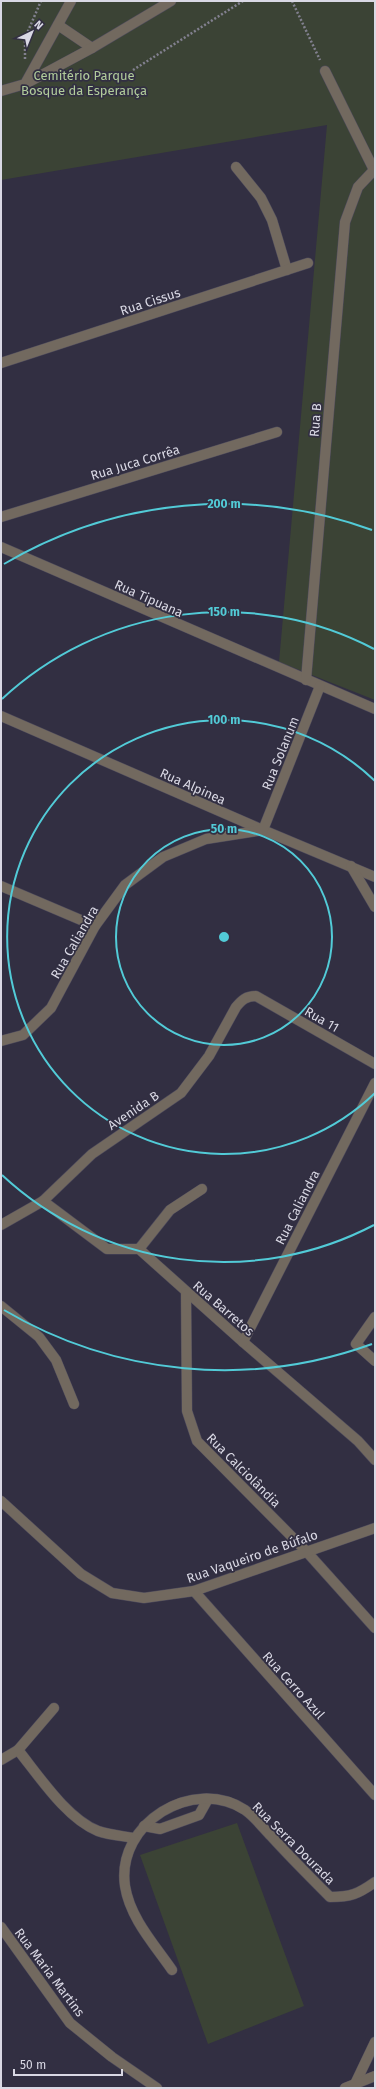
<svg xmlns="http://www.w3.org/2000/svg" width="376" height="2089" font-family="'Fira Sans',sans-serif">
<style>
.green{fill:#3b4335}
.lines{fill:none;stroke-linecap:round;stroke-linejoin:round}
.minor-casing{stroke:#4d4a5c;stroke-width:11}
.path{stroke:#82808f;stroke-width:2.5;stroke-dasharray:2 2;stroke-linecap:butt}
.minor{stroke:#72695f;stroke-width:10}
.ring{fill:none;stroke:#52cbd7;stroke-width:2}
.labels{text-anchor:middle;stroke-width:3.5;stroke-linejoin:round;paint-order:stroke}
.park-label{font-size:13px;fill:#b1cc9b;stroke:#322f42}
.street-label{font-size:13px;fill:#d9d8e4;stroke:#322f42}
.centre{fill:#52cbd7;stroke:#322f42;stroke-width:2}
.ring-label{font-size:12px;text-anchor:middle;font-weight:bold;fill:#52cbd7;stroke:#322f42;stroke-width:3.5;stroke-linejoin:round;paint-order:stroke}
</style>
<rect width="100%" height="100%" fill="#322f42"/>
<!-- green -->
<g class="green">
<polygon points="1,1 375,1 375,700 279,662 327,125 1,180"/>
<polygon points="237,1823 304,2006 208,2044 140,1855"/>
</g>
<g class="lines">
<defs>
<g id="minor">
<polyline points="58,25 92,48"/>
<polyline points="325,71 374,170"/>
<polyline points="25,84 92,48 171,1"/>
<polyline points="1,91 25,84 71,1"/>
<polyline points="236,167 261,198 272,220 287,270"/>
<polyline points="1,363 308,263"/>
<polyline points="1,517 277,432"/>
<polyline points="1,547 375,709"/>
<polyline points="306,680 345,222 358,187 374,170"/>
<polyline points="1,716 263,830 375,877"/>
<polyline points="351,866 375,907"/>
<polyline points="1,886 95,926"/>
<polyline points="1,1041 23,1035 51,1008 95,926 125,885 163,857 206,839 263,830 320,686"/>
<polyline points="43,1201 107,1249 139,1249 243,1342 358,1441 375,1460"/>
<path d="M 1,1225 L 43,1201 L 92,1154 L 181,1093 L 209,1056 L 236,1007 C 242,1000 246,996 256,996 L 375,1064"/>
<polyline points="139,1249 170,1210 202,1189"/>
<polyline points="186,1292 187,1411 197,1441 306,1551 375,1628"/>
<polyline points="1,1306 39,1337 56,1360 74,1404"/>
<polyline points="375,1317 356,1344 375,1361"/>
<polyline points="243,1342 375,1083"/>
<polyline points="1,1501 81,1574 112,1593 144,1598 194,1591 375,1528"/>
<polyline points="194,1591 375,1795"/>
<path d="M 18,1750 C 39,1776 67,1819 98,1831 C 109,1835 123,1836 134,1838"/>
<polyline points="1,1760 18,1750 54,1708"/>
<polyline points="144,1826 160,1829 199,1815 208,1799"/>
<polyline points="1,1927 70,2023 112,2057 157,2088"/>
<path d="M 172,1970 C 154,1944 130,1918 125,1886 C 116,1823 193,1776 245,1810 C 255,1817 263,1828 271,1836 C 290,1857 310,1877 330,1897 C 351,1897 358,1894 375,1882"/>
<polyline points="355,2084 375,2042"/>
<polyline points="345,2088 375,2076"/>
</g>
</defs>
<!-- minor casing -->
<use href="#minor" class="minor-casing"/>
<!-- path -->
<g class="path">
<polyline points="292,1 320,60"/>
<polyline points="25,59 25,38 41,1"/>
<polyline points="133,70 243,1"/>
</g>
<!-- minor -->
<use href="#minor" class="minor"/>
</g>
<!-- distance rings -->
<g class="ring">
<circle cx="224" cy="937" r="108"/>
<path d="M375 1093A217 217 0 1 1 375 781"/>
<path d="M374 1225A325 325 0 0 1 2 1175M2 699A325 325 0 0 1 374 649"/>
<path d="M372 1344A433 433 0 0 1 4 1310M4 564A433 433 0 0 1 372 530"/>
</g>
<g class="labels">
<!-- park labels -->
<g class="park-label">
<text x="84" y="80">Cemitério Parque<tspan x="84" dy="15">Bosque da Esperança</tspan></text>
</g>
<!-- street labels -->
<g class="street-label">
<text transform="translate(150 301) rotate(-18)" y="5">Rua Cissus</text>
<text transform="translate(315 420) rotate(-85)" y="5">Rua B</text>
<text transform="translate(135 462) rotate(-17)" y="5">Rua Juca Corrêa</text>
<text transform="translate(149 598) rotate(24)" y="5">Rua Tipuana</text>
<text transform="translate(280 753) rotate(-68)" y="5">Rua Solanum</text>
<text transform="translate(193 786) rotate(24)" y="5">Rua Alpinea</text>
<text transform="translate(74 942) rotate(-60)" y="5">Rua Caliandra</text>
<text transform="translate(322 1019) rotate(30)" y="5">Rua 11</text>
<text transform="translate(133 1110) rotate(-34)" y="5">Avenida B</text>
<text transform="translate(297 1207) rotate(-63)" y="5">Rua Caliandra</text>
<text transform="translate(224 1308) rotate(41)" y="5">Rua Barretos</text>
<text transform="translate(244 1470) rotate(45)" y="5">Rua Calciolândia</text>
<text transform="translate(252 1556) rotate(-19)" y="5">Rua Vaqueiro de Búfalo</text>
<text transform="translate(294 1685) rotate(48)" y="5">Rua Cerro Azul</text>
<text transform="translate(294 1843) rotate(45)" y="5">Rua Serra Dourada</text>
<text transform="translate(50 1972) rotate(53)" y="5">Rua Maria Martins</text>
</g>
</g>
<circle cx="224" cy="937" r="6" class="centre"/>
<g class="ring-label">
<text x="224" y="508">200 m</text>
<text x="224" y="616">150 m</text>
<text x="224" y="724">100 m</text>
<text x="224" y="833">50 m</text>
</g>
<!-- border -->
<rect width="376" height="2089" fill="none" stroke="#d9d8e4" stroke-width="4"/>
<!-- north arrow -->
<g transform="translate(32 32) rotate(43)" stroke="#322f42" stroke-width="3" paint-order="stroke">
<path d="M0-3L7 15L0 10L-7 15Z" fill="#d9d8e4"/>
<text y="-6" font-size="11" font-weight="bold" text-anchor="middle" fill="#d9d8e4">N</text>
</g>
<!-- scale -->
<path d="M14 2069v6h108v-6" fill="none" stroke="#d9d8e4" stroke-width="2"/>
<text x="20" y="2069" font-size="12" fill="#d9d8e4" stroke="#322f42" stroke-width="3" paint-order="stroke">50 m</text>
</svg>
